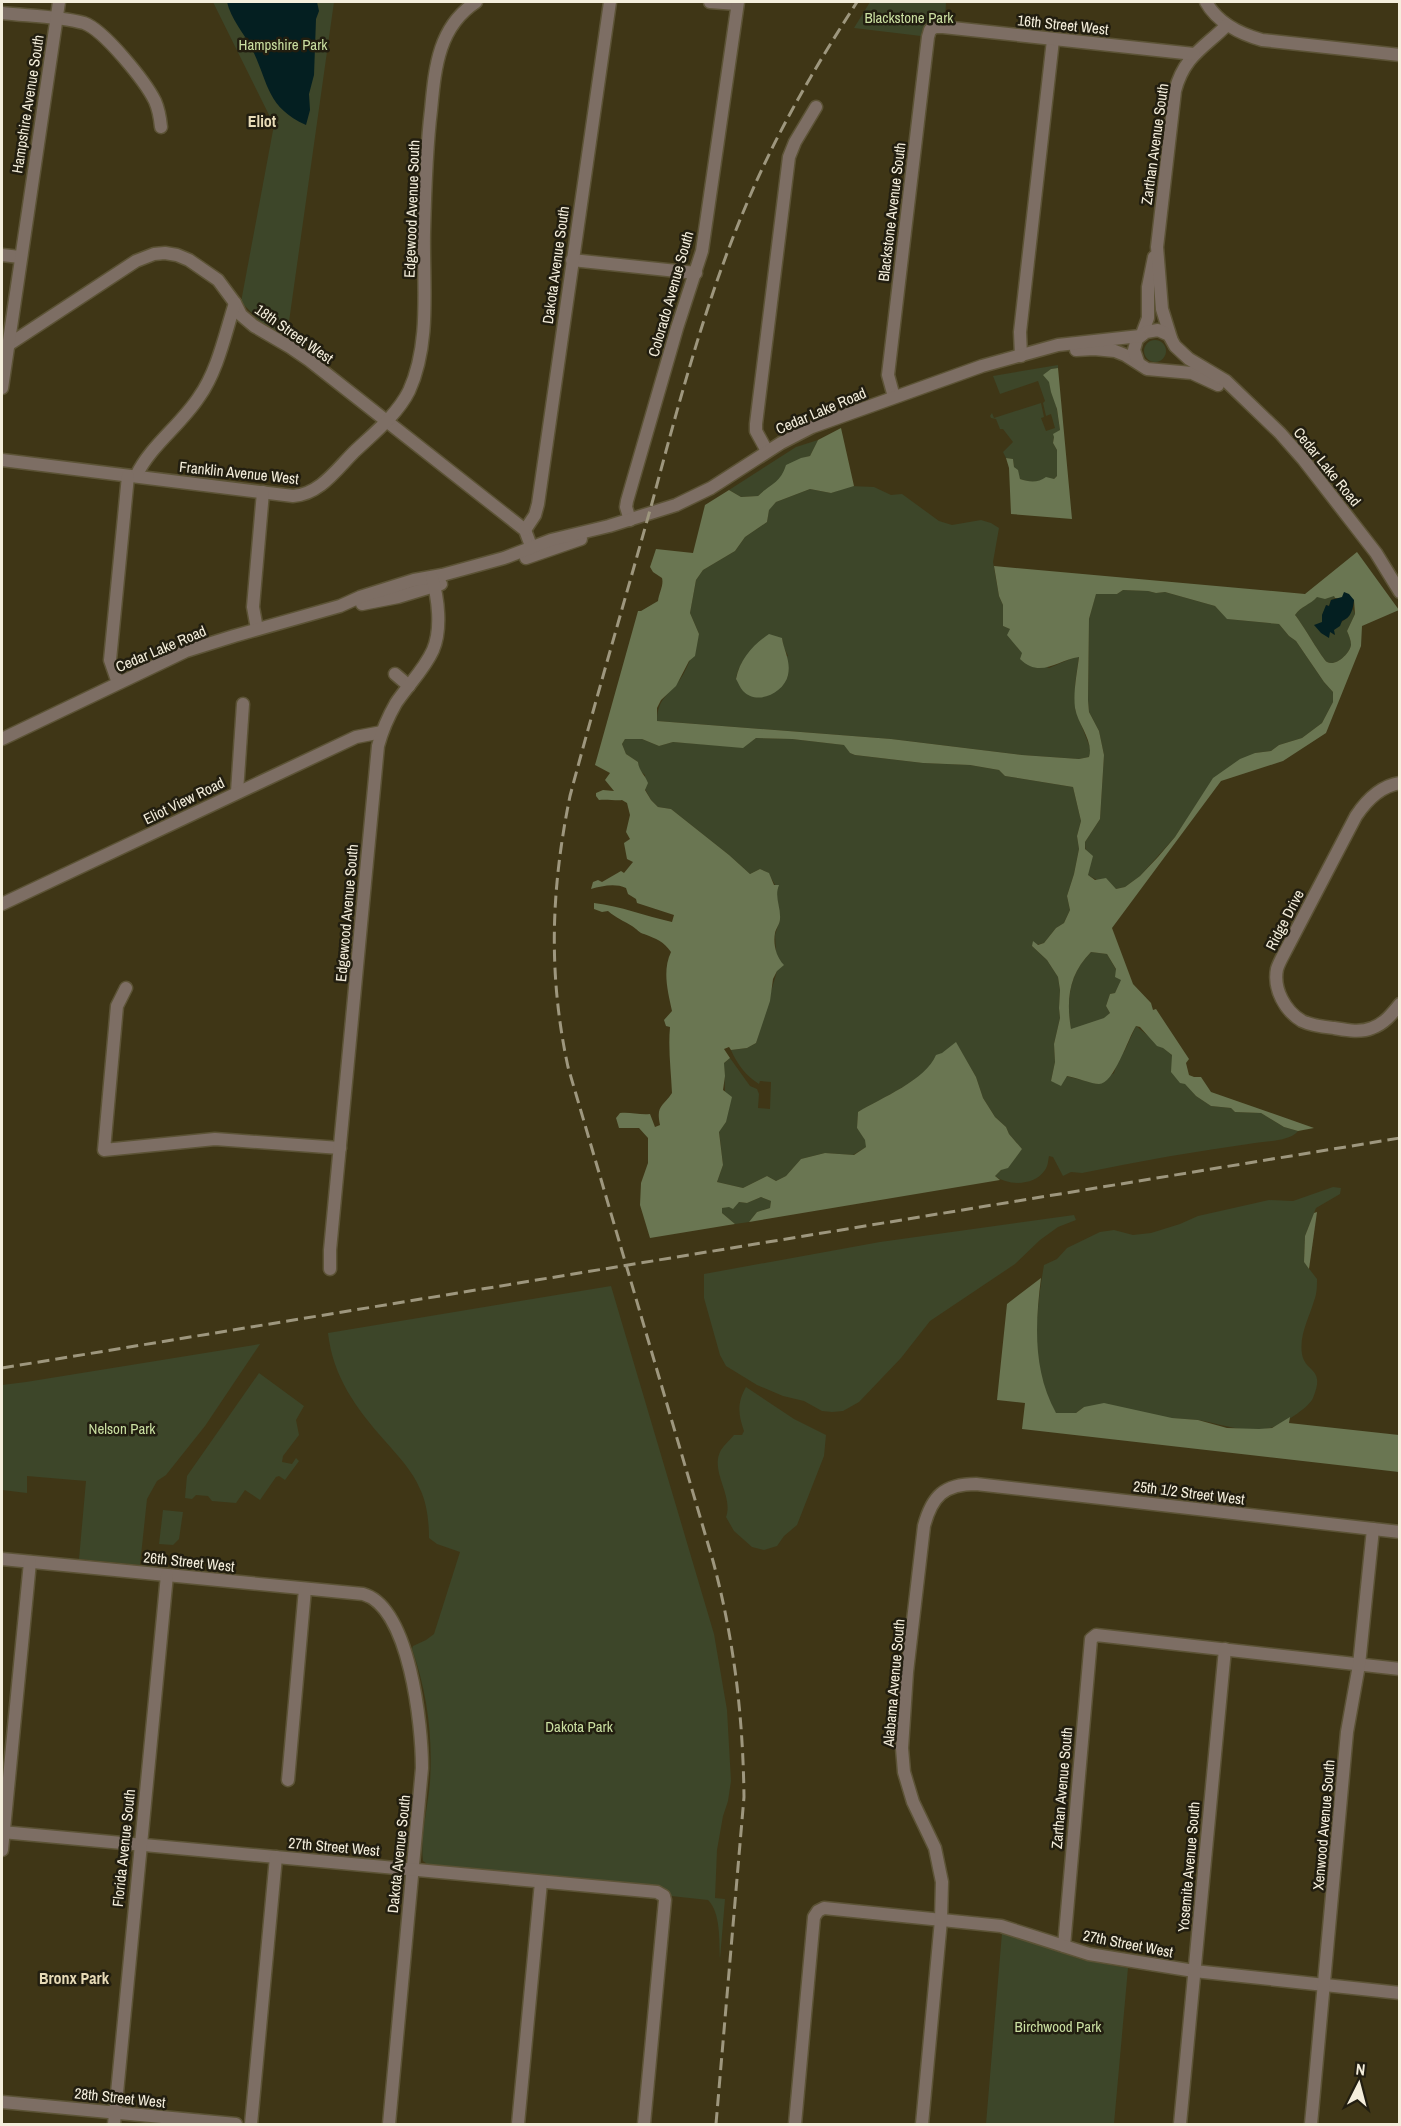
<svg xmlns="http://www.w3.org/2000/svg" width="1401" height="2126" font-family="'Archivo Narrow',sans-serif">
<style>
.green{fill:#3d4629;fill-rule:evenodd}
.forest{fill:#6a7652;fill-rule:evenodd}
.water{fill:#041f21}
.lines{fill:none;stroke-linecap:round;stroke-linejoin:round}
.minor-casing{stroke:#5c5336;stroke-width:15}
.minor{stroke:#7d6e64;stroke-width:12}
.rail{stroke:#9e977e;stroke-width:3;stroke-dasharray:12 6;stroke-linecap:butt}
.labels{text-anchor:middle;stroke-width:5;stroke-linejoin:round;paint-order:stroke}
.park-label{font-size:15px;fill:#cadfa1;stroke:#221e10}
.street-label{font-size:15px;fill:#f4eedc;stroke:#221e10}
.neighbourhood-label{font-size:16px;font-weight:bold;fill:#e7dbb7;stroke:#221e10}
</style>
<rect width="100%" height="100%" fill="#3f3616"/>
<!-- green -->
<g class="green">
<polygon points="213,2 334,2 287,336 261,322 241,302 274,125"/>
<path d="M 870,2 L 946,2 L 945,21 C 931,20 923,22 921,36 L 854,28 Z"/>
<circle cx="1155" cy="351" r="11"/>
<path d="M 1058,365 L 1058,368 L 1051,369 C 1048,388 1054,393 1057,410 C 1058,416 1059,423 1060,430 L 1054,437 L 1053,443 L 1057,450 L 1057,476 L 1054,479 L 1031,483 L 1020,479 L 1014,467 L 1013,459 L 1006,458 L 1003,452 L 1013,442 L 1003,429 L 1000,429 L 996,419 L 991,418 L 990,416 L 992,413 L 994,418 L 1041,403 L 1044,417 L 1041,418 L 1046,431 L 1055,428 L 1051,414 L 1046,416 L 1043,403 L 1045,401 L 1038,381 L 1000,394 L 993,376 Z"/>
<path d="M 818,440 L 810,456 C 794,460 786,474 775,485 C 770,489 765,489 758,496 L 741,497 L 729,490 L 796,447 Z"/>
<path d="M 850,486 L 874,487 L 891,495 L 902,494 L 939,521 L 952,525 L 981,520 L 991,523 L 999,528 L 993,562 L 999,596 L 1003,605 L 1003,626 L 1011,629 C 1013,653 1030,658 1049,668 L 1070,659 L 1079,656 L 1075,685 L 1075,709 L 1091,750 L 1089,757 L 1079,759 L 1022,755 L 891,739 L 657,721 C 657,695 674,693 685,671 C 691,659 695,647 699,634 L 690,613 L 696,580 L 703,570 L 735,551 L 745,537 L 767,522 L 769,509 L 776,502 L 810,489 L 831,493 ZM 782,638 L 784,648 L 788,656 L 736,679 C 741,652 760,649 782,638 Z"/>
<polygon points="1123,590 1148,591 1156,593 1165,592 1215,606 1228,619 1279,624 1289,636 1296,641 1324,682 1333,692 1333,702 1322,723 1302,738 1279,745 1271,751 1255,753 1204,793 1175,837 1140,876 1125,887 1116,889 1087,875 1085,842 1100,819 1104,755 1099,731 1089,712 1088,700 1089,619 1096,593 1117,594"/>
<path d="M 1334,595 L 1335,598 L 1331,600 L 1329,606 L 1327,605 L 1322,615 L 1322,622 L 1334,635 L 1334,630 C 1342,621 1347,619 1353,609 L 1355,614 L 1347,631 C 1349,636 1351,640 1351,645 C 1350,653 1336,667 1327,662 C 1323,660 1302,623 1295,615 C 1301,606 1310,605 1317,596 Z"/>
<path d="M 756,738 L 792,739 L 845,745 L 850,753 L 855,755 L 923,763 L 970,765 L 999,770 L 1005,776 L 1073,787 L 1081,821 L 1077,836 L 1079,849 L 1074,874 L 1067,896 L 1070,910 L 1064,923 L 1056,928 L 1044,943 L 1032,946 L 1047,960 L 1058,977 L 1060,990 L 1059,1008 L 1060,1018 L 1054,1044 L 1055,1062 L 1051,1081 L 1066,1076 L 1098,1084 L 1114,1073 L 1119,1057 L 1124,1052 L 1136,1026 L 1172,1055 L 1185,1083 L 1196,1096 L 1211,1106 L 1231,1108 L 1235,1112 L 1261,1113 L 1284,1127 L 1298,1131 C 1291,1141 1267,1141 1255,1143 C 1197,1151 1139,1161 1082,1173 L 1071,1172 L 1063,1176 L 1053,1157 L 1049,1156 C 1048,1161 1048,1166 1045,1170 C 1035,1186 1008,1186 995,1176 L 1022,1149 L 1009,1134 L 1006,1127 L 995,1117 L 983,1098 L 976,1077 L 956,1043 C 947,1050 940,1058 932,1066 C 911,1085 883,1098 858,1112 L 857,1128 L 866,1140 L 866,1147 L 853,1155 L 825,1153 L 801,1159 L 786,1176 L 776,1181 L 767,1176 L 743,1188 L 717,1182 L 723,1165 L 719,1131 L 726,1122 L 724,1063 L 730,1058 L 750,1086 L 757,1089 L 759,1094 L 758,1108 L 770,1109 L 771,1082 L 760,1081 L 759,1084 C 746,1076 737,1064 731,1050 L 747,1048 L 756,1043 L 777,971 L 775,935 L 780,919 L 777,906 L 777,888 L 768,873 L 760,869 L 750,874 L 729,855 L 671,809 L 658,807 L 651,800 L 645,789 L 645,775 L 639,770 L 638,762 L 626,754 L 622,744 L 625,739 L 642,739 L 659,746 L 673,742 L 743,747 Z"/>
<path d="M 1091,952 L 1107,954 L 1122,980 L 1115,993 L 1110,994 L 1106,1006 L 1110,1013 L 1105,1018 L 1071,1030 C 1066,999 1069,974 1091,952 Z"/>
<path d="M 1333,1187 L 1341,1188 L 1340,1194 L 1316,1208 L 1305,1236 L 1304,1262 L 1317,1279 C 1317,1286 1317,1294 1314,1301 C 1309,1318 1299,1335 1302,1354 C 1305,1373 1326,1367 1313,1398 C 1309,1408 1280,1426 1270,1428 C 1245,1434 1221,1424 1198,1420 C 1189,1419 1179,1419 1170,1418 C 1142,1415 1113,1410 1084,1407 L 1076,1413 L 1055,1413 C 1030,1364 1035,1317 1044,1265 L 1057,1259 L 1067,1248 L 1100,1232 L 1114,1230 L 1133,1235 L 1151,1233 L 1180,1224 L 1198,1216 L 1269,1200 L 1293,1201 Z"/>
<polygon points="761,1197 771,1201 770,1208 757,1212 749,1222 735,1224 722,1213 722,1208 739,1202 747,1203"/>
<polygon points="1074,1215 1076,1220 1058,1227 1040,1240 1015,1264 930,1321 901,1358 859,1402 843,1411 832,1412 822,1411 804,1401 783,1396 757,1385 726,1366 720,1355 704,1298 704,1274 880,1242"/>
<path d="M 611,1286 L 714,1634 L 727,1710 L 731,1781 L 728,1801 L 723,1816 L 717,1850 L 715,1898 L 725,1899 L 720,1959 C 719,1941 721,1913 708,1900 L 671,1896 L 664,1888 L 657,1886 L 427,1864 L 423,1861 C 420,1838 428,1806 430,1782 C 433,1736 427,1692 412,1649 L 413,1646 L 426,1640 L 434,1634 L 460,1552 L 437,1544 L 429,1538 C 429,1522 427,1503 420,1489 C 412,1470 398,1456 385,1441 C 356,1408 333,1377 328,1333 Z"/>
<polygon points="260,1344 205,1426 166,1475 157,1481 147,1499 140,1565 79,1559 86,1481 27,1476 27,1493 2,1490 2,1385 26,1382"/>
<polygon points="259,1373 304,1406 296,1420 299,1435 283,1456 282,1462 292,1464 296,1458 299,1461 285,1480 279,1476 276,1477 260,1500 245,1490 236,1503 212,1501 208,1496 196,1495 192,1499 185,1498 187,1476"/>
<path d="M 746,1387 L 794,1419 L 826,1435 L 824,1456 L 797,1525 L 784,1536 L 777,1546 L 764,1550 L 752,1547 L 734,1531 L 726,1517 C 734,1495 709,1471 721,1450 C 724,1445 730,1440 734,1435 L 742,1435 L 744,1431 C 738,1414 737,1403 746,1387 Z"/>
<polygon points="163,1510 183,1512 179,1539 173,1545 159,1544"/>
<polygon points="1002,1933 1083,1960 1128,1968 1114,2124 986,2124"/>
</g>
<!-- forest -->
<g class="forest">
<path d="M 1058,368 L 1072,519 L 1011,514 L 1009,468 L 1006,458 L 1013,459 L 1014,467 L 1018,470 L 1020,479 C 1029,482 1038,483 1046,477 L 1054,479 L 1057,476 L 1057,450 L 1053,443 L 1054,437 L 1053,434 L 1060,430 L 1057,409 L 1051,392 L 1049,382 L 1043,375 L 1051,369 Z"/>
<path d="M 841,428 L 854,486 L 831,493 L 810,489 L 776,502 L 769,510 L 767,522 L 745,537 L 735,551 L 703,570 L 696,580 L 690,613 L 699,634 L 695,656 L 689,661 L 676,686 L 661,700 L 657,708 L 657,721 L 891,739 L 1022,755 L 1079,759 L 1089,757 C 1094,741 1078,725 1075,708 C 1073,692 1077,673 1079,657 C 1058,660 1040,679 1020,659 L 1022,653 L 1007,635 L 1010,629 L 1003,626 L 1003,605 L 999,596 L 994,566 L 1305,594 L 1357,552 L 1399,610 L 1362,626 L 1361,646 L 1326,733 L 1283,761 L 1221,781 L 1112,928 L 1133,984 L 1151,1003 L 1153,1010 L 1156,1009 L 1189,1059 L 1186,1063 L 1189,1075 L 1194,1077 L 1201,1077 L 1211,1092 L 1314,1128 L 1298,1131 L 1284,1127 L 1261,1113 L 1235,1112 L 1231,1108 L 1211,1106 L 1196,1096 L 1185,1084 L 1180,1083 L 1171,1072 L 1172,1055 L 1163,1048 L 1157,1046 L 1140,1027 L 1136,1026 C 1128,1038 1114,1084 1099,1084 C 1092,1084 1075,1077 1067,1076 L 1061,1086 L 1051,1081 L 1055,1062 L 1054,1044 L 1060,1018 L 1059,1008 L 1060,990 L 1058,977 L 1047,960 L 1032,946 L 1033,941 L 1038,945 L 1044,943 L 1056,928 L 1064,923 L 1070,910 L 1067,896 L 1074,874 L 1079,849 L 1077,836 L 1081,821 L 1073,787 L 1005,776 L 999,770 L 970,765 L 923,763 L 855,755 L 850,753 L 844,745 L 792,739 L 756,738 L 743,748 L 673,742 L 659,746 L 642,739 L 625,739 L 622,744 L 626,754 L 638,762 C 639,771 645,775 648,783 L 645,790 L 651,800 L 658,807 L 671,809 L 729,855 L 750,874 L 760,869 L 769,873 L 774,885 L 779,885 C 774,897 781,907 780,919 C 780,924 776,928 775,933 C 773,944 776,957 784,965 L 777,971 L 773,979 L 770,1001 L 756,1043 L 747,1048 L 731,1050 L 729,1047 L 724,1049 L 730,1058 L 724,1063 L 725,1076 L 723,1090 L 732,1097 L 726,1122 L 719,1132 L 723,1165 L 717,1182 L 743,1188 L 767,1176 L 776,1181 L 786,1176 L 801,1159 L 825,1153 L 854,1155 L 866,1147 L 865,1140 L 857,1128 L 858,1112 C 881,1098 926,1080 936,1055 L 942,1053 L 956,1042 L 976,1077 L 983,1098 L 995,1117 L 1006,1127 L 1009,1134 L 1022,1149 L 1008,1168 L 1001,1170 L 995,1176 L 1000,1180 L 749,1222 L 757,1212 L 770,1208 L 771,1201 L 761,1197 L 747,1203 L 739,1202 L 733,1209 L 729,1207 L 722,1208 L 722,1213 L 735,1224 L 650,1238 L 640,1205 L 641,1183 L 648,1163 L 648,1138 L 639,1128 L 619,1128 L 616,1118 L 620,1113 C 631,1112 639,1115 650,1114 L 655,1127 L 660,1125 C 656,1105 662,1108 672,1093 C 671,1071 668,1049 670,1027 L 666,1026 L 664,1020 L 672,1011 C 668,992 662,971 671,952 C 663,941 657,939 644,934 C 639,933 637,929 632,926 C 624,921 616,918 608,911 L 602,912 L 594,909 L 594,903 C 621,906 645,916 672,922 L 674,915 L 637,903 L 636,899 L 628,894 L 626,888 C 615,883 602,886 591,889 L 593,882 L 598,880 L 602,882 L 621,871 L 624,873 L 633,862 L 627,859 L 624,843 L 630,839 L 626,832 L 630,815 L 627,803 L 622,800 C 618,801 606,799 599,800 L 596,796 L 596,793 L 603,790 L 614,791 L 605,780 L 610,773 L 595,765 L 638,611 L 641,611 L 658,601 C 659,593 664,585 662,578 L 653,572 L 650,567 L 656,549 L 693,553 L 705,505 L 729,490 L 741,497 L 758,496 C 770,484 780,484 786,465 L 801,458 L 810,456 L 818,440 ZM 1123,590 L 1148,591 L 1156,593 L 1165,592 L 1215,606 L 1227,619 L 1279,624 L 1289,636 L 1296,641 L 1324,682 L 1333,692 L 1333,702 L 1322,723 L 1302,738 L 1279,745 L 1271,751 L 1255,753 L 1240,759 L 1213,778 L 1175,837 L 1158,857 L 1140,876 L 1125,887 L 1116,889 L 1106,878 L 1095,880 L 1088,875 L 1093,856 L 1085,849 L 1085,842 L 1100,819 L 1104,755 L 1099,731 L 1089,712 L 1088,700 L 1089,619 L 1096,594 L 1117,594 ZM 1334,596 L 1335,598 L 1354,600 L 1355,614 L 1347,631 C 1349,636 1351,640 1351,645 C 1350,653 1336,667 1327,662 C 1323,660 1302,623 1295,615 C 1301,606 1310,605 1317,597 L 1325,599 ZM 1091,952 L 1107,954 L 1116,969 L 1115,977 L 1121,980 L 1115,993 L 1110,994 L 1106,1006 L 1110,1013 L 1104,1018 L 1071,1029 C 1066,999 1069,974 1091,952 Z"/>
<path d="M 769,634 L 782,638 C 784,651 791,661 788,675 C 784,693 757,706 743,691 C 740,688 738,682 736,679 C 740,659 753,645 769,634 Z"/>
<polygon points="1317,1212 1309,1269 1304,1262 1305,1236 1314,1213"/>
<path d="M 1041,1278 C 1035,1325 1033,1371 1056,1413 L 1076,1413 L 1084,1407 L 1104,1403 L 1172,1418 L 1198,1420 L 1227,1428 L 1259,1429 L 1272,1428 L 1290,1417 L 1289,1423 L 1399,1435 L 1399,1472 L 1022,1429 L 1025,1403 L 997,1400 L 1007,1304 Z"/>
</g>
<!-- water -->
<g class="water">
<path d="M 227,2 L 317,2 L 319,11 L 316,19 L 314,75 L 309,94 L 310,110 L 306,125 C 265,106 269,82 251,47 C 243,32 231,19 227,2 Z"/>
<path d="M 1344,592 L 1349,594 L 1354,600 C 1353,609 1351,618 1342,621 L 1340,626 L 1334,630 L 1335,635 L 1330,632 L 1329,638 L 1321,633 L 1314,625 L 1322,622 L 1322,615 L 1326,605 L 1329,606 L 1331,600 L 1342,597 Z"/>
</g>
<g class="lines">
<defs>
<g id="minor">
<polyline points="710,2 737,4"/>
<path d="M 1206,2 C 1217,22 1240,34 1262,40 L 1400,55"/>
<path d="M 2,13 C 28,16 58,16 84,23 C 104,30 145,81 155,101 C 159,110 160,117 161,127"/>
<polyline points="2,255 20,257"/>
<polyline points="572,260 696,273"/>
<polyline points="1142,334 1148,318 1148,287 1154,257"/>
<path d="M 1171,338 L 1162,309 L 1157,247 L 1175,91 C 1184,56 1204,48 1227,25"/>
<polyline points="8,345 136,261 154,254 165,253 177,255 189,260 218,280 235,303 241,315 254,326 290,347 309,360 525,530 534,554"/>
<polyline points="1076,350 1094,349 1115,351 1125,355 1147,369 1192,373 1218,385"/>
<polyline points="1021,356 1020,332 1053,40"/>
<polyline points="1138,362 1134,350 1137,339 1146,332 1158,330 1169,335 1175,346 1189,359 1226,381 1280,433 1303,459 1376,553 1400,592"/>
<polyline points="2,388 59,2"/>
<polyline points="894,397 888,375 928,37 930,30 935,27 943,27 1194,54"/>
<polyline points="767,451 756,431 756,424 789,157 795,142 816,107"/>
<path d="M 2,460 L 293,496 C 320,494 336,470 354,452 C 373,434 397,415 409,391 C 431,343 423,284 424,233 C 425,192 426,151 431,110 C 435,68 438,27 476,2"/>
<path d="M 136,476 C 151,445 180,426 199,397 C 218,370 225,334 235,303"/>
<polyline points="630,520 626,507 627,501 677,328 702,251 738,2"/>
<polyline points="525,530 535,515 538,504 610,2"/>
<polyline points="526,558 581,539"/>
<polyline points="362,604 398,597 441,584"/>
<polyline points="257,629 253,607 263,492"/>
<polyline points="395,674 409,686"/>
<polyline points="118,683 110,660 128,476"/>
<polyline points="2,739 186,651 234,636 340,606 360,597 414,580 442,575 504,558 551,540 609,526 676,505 711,488 781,443 812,427 982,366 1058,345 1140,336"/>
<path d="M 1400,783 C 1380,786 1366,801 1356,816 L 1287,948 C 1284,954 1279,962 1277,969 C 1273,989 1285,1011 1302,1021 C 1312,1026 1324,1027 1334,1028 C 1346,1030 1360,1033 1372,1028 C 1384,1024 1392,1014 1400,1004"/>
<polyline points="237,792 243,704"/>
<polyline points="2,904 356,737 382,732"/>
<polyline points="126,988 117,1006 104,1150 215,1139 340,1148"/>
<path d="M 330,1269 L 330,1250 L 378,746 C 382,731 388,717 396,703 C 408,685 424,670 433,650 C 442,629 438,598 432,577"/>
<path d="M 2,1559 L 363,1594 C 410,1607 422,1726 422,1768 L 389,2124"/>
<polyline points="288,1780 305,1589"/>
<polyline points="2,1832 657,1892 664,1896 665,1900 644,2124"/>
<polyline points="2,1850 30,1562"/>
<polyline points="1064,1946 1091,1639 1096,1635 1400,1669"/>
<polyline points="2,2102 236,2124"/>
<polyline points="114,2124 167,1575"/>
<polyline points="251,2124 276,1857"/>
<polyline points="518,2124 541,1882"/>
<polyline points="795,2124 814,1917 818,1911 824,1908 1001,1926 1089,1954 1194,1971 1400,1993"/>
<path d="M 922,2124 L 941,1920 L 942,1882 L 935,1848 L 913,1802 L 904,1772 L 902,1748 L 907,1672 L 924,1526 C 932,1496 944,1484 976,1484 L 1400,1532"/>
<polyline points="1180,2124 1225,1649"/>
<polyline points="1311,2124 1347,1732 1359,1665 1373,1529"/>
</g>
</defs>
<!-- minor casing -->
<use href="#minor" class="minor-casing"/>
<!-- minor -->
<use href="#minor" class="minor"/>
<!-- rail -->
<g class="rail">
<polyline points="2,1368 1400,1138"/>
<path d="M 716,2124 L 744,1797 C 743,1716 734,1639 713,1561 L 568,1067 C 548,974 551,889 570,796 C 596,698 625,600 652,503 C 680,399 707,295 750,196 C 779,128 817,64 857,2"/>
</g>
</g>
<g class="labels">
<!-- park labels -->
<g class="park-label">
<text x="909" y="23">Blackstone Park</text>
<text x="283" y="50">Hampshire Park</text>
<text x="122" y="1434">Nelson Park</text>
<text x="579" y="1732">Dakota Park</text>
<text x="1058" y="2032">Birchwood Park</text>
</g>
<!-- street labels -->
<g class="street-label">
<text transform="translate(1063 25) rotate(6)" y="5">16th Street West</text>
<text transform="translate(28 104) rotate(-81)" y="5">Hampshire Avenue South</text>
<text transform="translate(1155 144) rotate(-82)" y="5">Zarthan Avenue South</text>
<text transform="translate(412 209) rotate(-88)" y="5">Edgewood Avenue South</text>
<text transform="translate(892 212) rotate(-83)" y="5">Blackstone Avenue South</text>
<text transform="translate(556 265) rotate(-82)" y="5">Dakota Avenue South</text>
<text transform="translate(671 294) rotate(-74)" y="5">Colorado Avenue South</text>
<text transform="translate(294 334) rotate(35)" y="5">18th Street West</text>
<text transform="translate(821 411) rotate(-23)" y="5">Cedar Lake Road</text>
<text transform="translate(1327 467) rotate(51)" y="5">Cedar Lake Road</text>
<text transform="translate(239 473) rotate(6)" y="5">Franklin Avenue West</text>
<text transform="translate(161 649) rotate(-23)" y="5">Cedar Lake Road</text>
<text transform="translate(184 801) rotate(-26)" y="5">Eliot View Road</text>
<text transform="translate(347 913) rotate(-85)" y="5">Edgewood Avenue South</text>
<text transform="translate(1285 920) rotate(-63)" y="5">Ridge Drive</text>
<text transform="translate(1189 1493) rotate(7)" y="5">25th 1/2 Street West</text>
<text transform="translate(189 1562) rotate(6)" y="5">26th Street West</text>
<text transform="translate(894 1683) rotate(-85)" y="5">Alabama Avenue South</text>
<text transform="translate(1062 1788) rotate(-85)" y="5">Zarthan Avenue South</text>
<text transform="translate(1324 1825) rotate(-85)" y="5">Xenwood Avenue South</text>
<text transform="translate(334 1847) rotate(5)" y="5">27th Street West</text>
<text transform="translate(124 1848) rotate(-84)" y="5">Florida Avenue South</text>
<text transform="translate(399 1854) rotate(-84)" y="5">Dakota Avenue South</text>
<text transform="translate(1189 1867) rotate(-85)" y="5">Yosemite Avenue South</text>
<text transform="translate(1128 1944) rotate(11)" y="5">27th Street West</text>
<text transform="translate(120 2098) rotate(6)" y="5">28th Street West</text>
</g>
<!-- neighbourhood labels -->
<g class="neighbourhood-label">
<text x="262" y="127">Eliot</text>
<text x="74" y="1984">Bronx Park</text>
</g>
</g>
<!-- border -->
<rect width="1401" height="2126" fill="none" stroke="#f4eedc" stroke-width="6"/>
<!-- north arrow -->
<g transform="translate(1359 2084) rotate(6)" stroke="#221e10" stroke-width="4.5" paint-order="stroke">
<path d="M0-4.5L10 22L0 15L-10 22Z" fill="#f4eedc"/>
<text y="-9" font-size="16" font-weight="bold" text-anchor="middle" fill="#f4eedc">N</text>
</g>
</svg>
